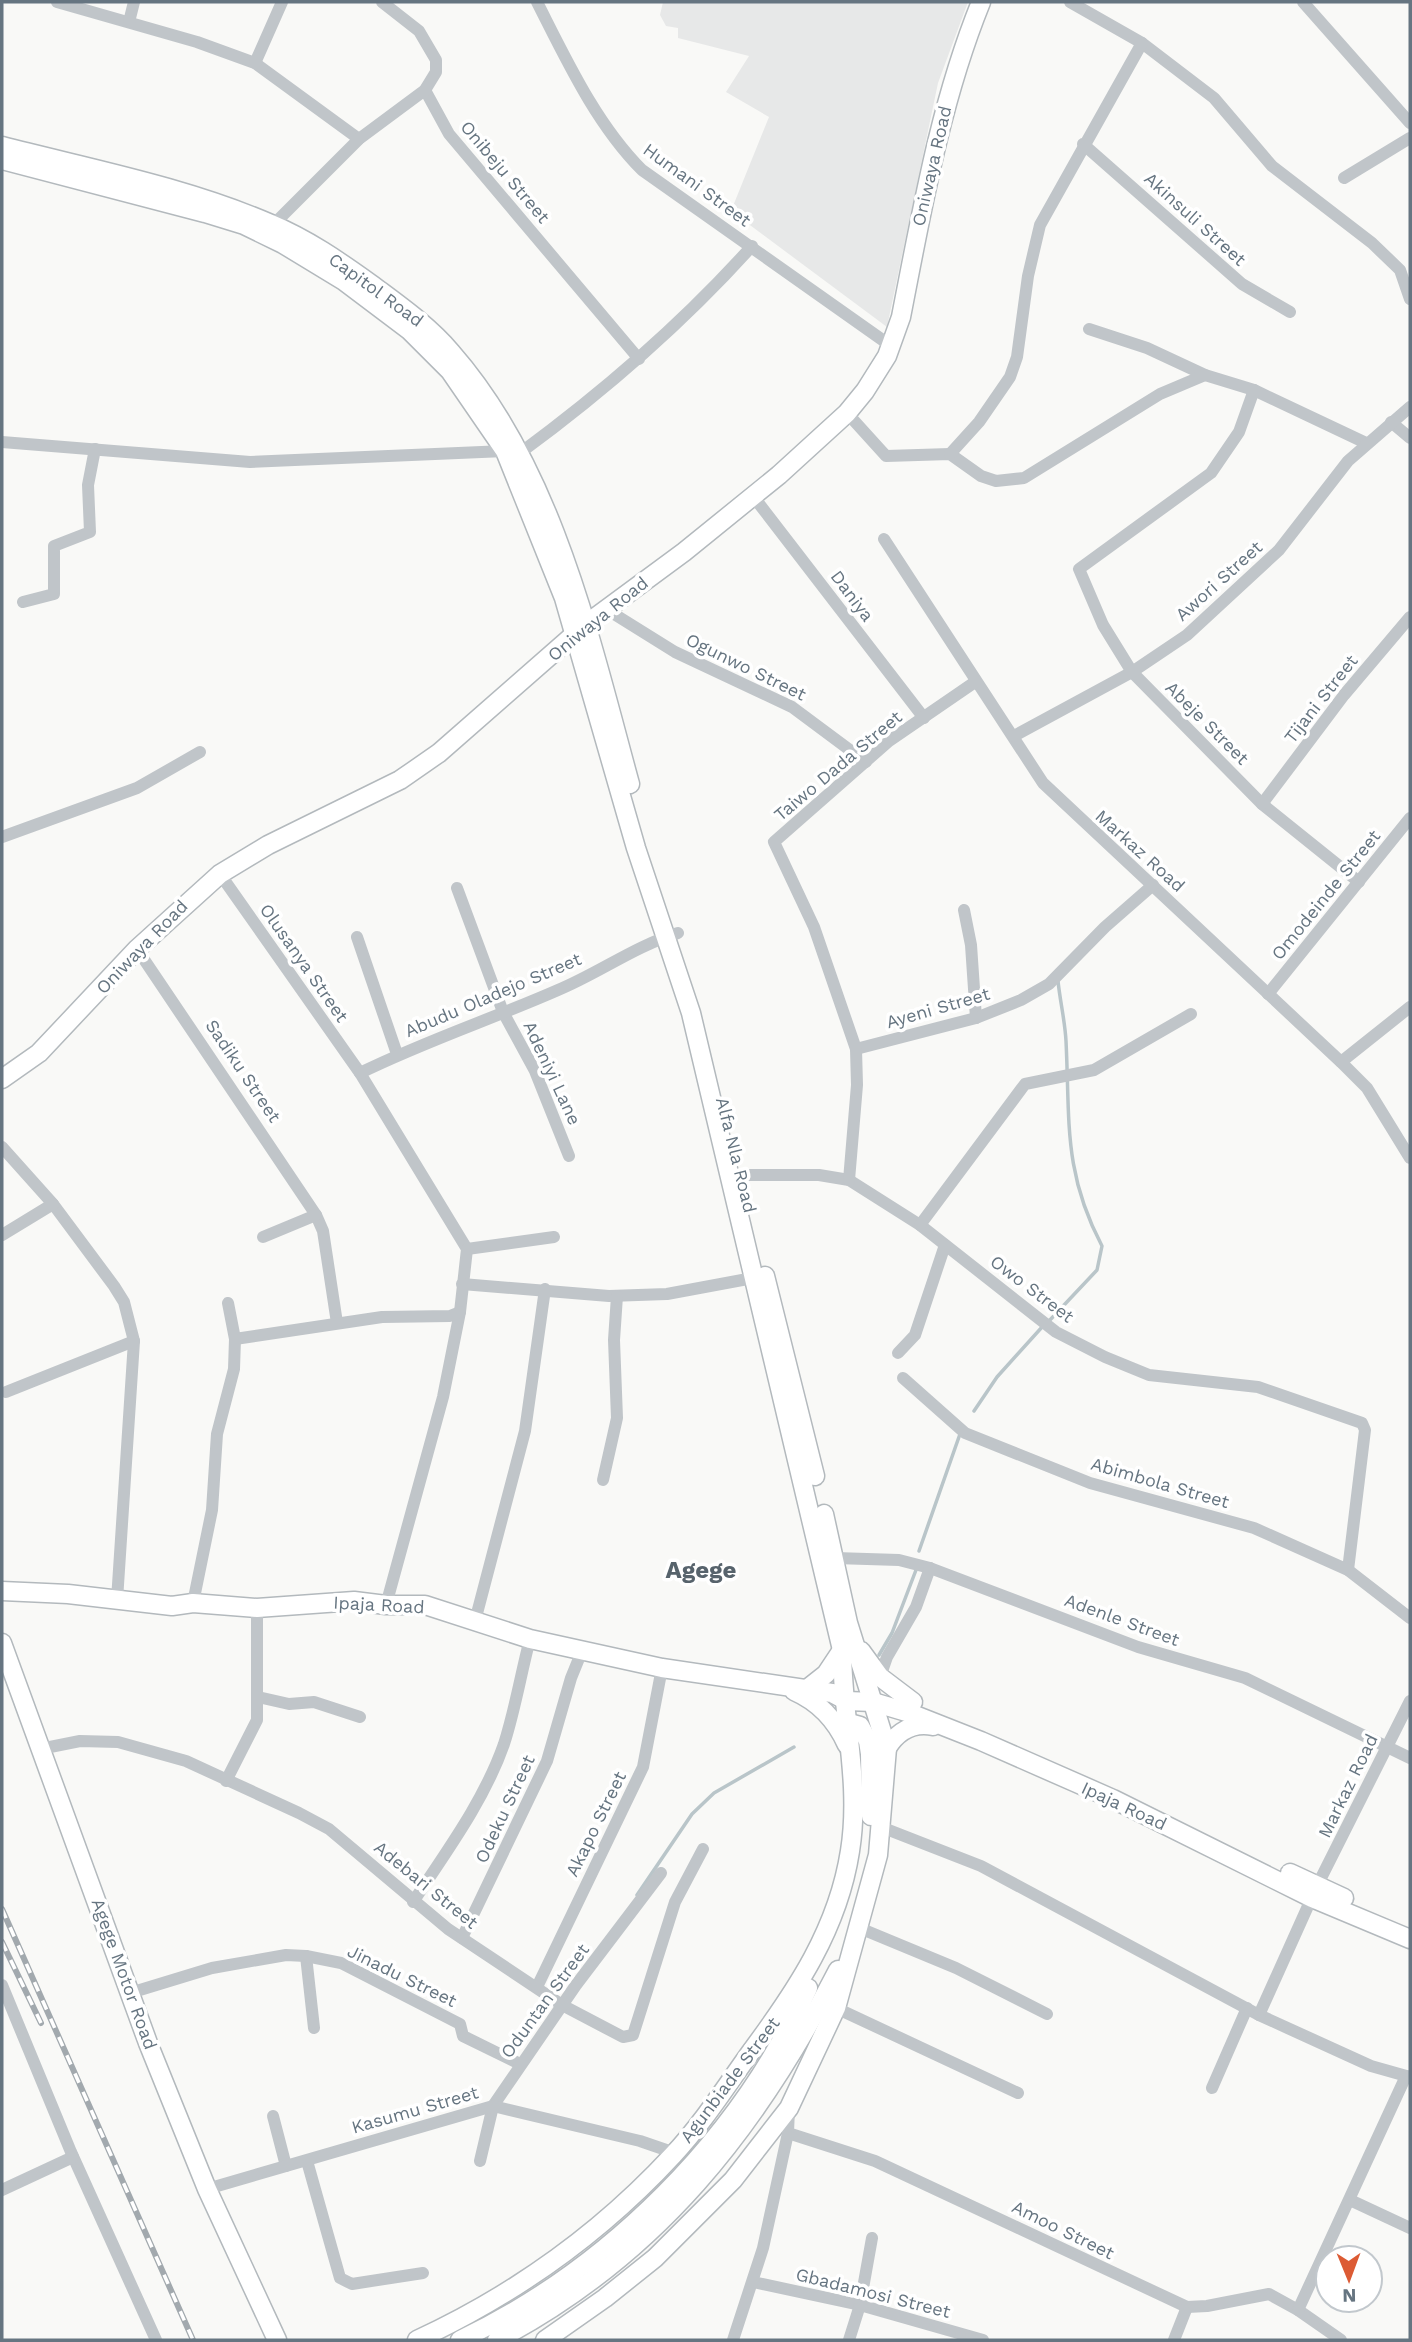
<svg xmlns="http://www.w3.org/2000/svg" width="1412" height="2342" font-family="'Work Sans',sans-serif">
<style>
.built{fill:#e7e8e8}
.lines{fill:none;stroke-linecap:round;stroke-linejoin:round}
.stream{stroke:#b9c5c9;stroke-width:3.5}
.secondary-casing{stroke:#b3b9bd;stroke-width:21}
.minor{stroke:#c0c5c9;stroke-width:12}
.secondary{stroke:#fff;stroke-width:18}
.rail-casing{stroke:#a2a9ae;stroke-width:6}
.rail{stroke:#fff;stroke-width:3.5;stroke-dasharray:10;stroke-linecap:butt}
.labels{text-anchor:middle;stroke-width:7;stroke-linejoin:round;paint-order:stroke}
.street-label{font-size:18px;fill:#667581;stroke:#fff}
.district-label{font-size:24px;font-weight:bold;fill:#57636c;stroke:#fff}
</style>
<rect width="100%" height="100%" fill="#f9f9f7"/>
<!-- built -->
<polygon class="built" points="663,2 968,2 938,83 887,327 731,211 769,117 726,92 749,56 678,38 678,28 666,26 660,15"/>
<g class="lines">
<!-- stream -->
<g class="stream">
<path d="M 1049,1321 L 1097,1270 L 1102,1246 C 1063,1172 1070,1121 1066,1041 C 1065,1021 1060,1001 1058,981"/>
<polyline points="974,1411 997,1377 1043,1326"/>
<polyline points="919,1551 960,1434"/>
<polyline points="879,1655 892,1633 916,1570"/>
<polyline points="637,1895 692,1814 714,1793 794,1747"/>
</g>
<defs>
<g id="secondary">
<path d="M 2,146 C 91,169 186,187 271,224 C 307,239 339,261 371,284 C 399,305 428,325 451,352 C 553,468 590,638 630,784"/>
<path d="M 2,160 L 205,213 L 244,225 L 283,244 L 344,281 L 409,330 L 450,371 L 505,451 L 564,598 L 636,848 L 691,1013 L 842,1650 C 842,1717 861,1783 850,1851 C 838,1929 796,1991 750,2053 C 725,2088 702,2124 673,2155 C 600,2234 514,2295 417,2340"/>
<path d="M 2,1079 L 39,1053 L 137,949 L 220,874 L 268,845 L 400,780 L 439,753 L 585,625 L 684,552 L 779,475 L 847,413 L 865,391 L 887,356 L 901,317 C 922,210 940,103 981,2"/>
<polyline points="765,1276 815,1476"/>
<polyline points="2,1591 68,1594 172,1606 193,1603 257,1608 354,1601 386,1605 425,1605 530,1639 662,1668 832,1693 847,1701 873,1702 910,1713 981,1741 1113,1799 1312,1898 1410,1939"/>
<polyline points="2,1643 148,2043 207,2189 277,2340"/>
<polyline points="861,1651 880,1677 913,1702"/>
<polyline points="807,1689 826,1674 842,1650"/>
<path d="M 794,1691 C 819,1702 836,1720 847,1745"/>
<polyline points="849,1723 860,1726 868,1741 870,1754 871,1816"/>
<path d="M 887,1748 C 897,1732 913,1722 933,1726"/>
<polyline points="1290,1873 1344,1898"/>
<path d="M 460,2340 C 609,2269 740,2139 808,1988"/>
<path d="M 497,2340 C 657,2256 757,2128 838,1970"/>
<polyline points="545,2340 605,2298 655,2258 733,2180 789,2108 836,2008 878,1855 887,1748 848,1623 824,1514"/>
</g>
</defs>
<!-- secondary casing -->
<use href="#secondary" class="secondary-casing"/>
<!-- minor -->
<g class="minor">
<polyline points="57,2 197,42 255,63 359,139"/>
<path d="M 537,2 C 566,59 596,124 642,170 L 891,346"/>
<polyline points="1070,2 1142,43 1214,98 1272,166 1372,243 1400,270 1410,299"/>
<polyline points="1303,2 1410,123"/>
<polyline points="129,22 134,2"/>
<polyline points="255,63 282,2"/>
<polyline points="425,90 449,134 639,359"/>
<polyline points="1083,144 1242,284 1290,312"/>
<polyline points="1344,178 1410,138"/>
<polyline points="268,230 359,139 425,90 436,72 436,60 419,31 382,2"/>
<polyline points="1089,329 1147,348 1205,375 1254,390 1366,443"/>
<polyline points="1254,390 1239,432 1211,473 1079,569 1103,625 1132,672 1262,804 1359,882"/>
<polyline points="847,413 886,456 950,454 981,476 996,481 1024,478 1160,394 1205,375"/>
<polyline points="1391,422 1410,438"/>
<polyline points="2,442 250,462 505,451"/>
<path d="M 520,453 C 603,392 682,324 752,246"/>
<polyline points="950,454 979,422 1010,377 1017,357 1028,276 1040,225 1142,43"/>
<polyline points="753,496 924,718"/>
<polyline points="884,539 1043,783 1341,1062 1367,1088 1410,1158"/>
<polyline points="23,602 54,594 54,546 90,532 88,485 95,449"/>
<polyline points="606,609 675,652 792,707 866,762"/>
<polyline points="1014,736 1132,672 1187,635 1279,550 1348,461 1410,407"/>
<polyline points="1262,804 1344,695 1410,617"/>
<polyline points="2,837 137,788 200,752"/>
<polyline points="220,874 360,1073 467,1249 460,1312 443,1397 386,1605"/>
<polyline points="457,888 503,1012 535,1071 569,1156"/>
<polyline points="964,910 971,945 976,1018"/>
<polyline points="357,937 397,1054"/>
<polyline points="137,949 316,1215 323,1231 337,1323"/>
<polyline points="1268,994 1410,818"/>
<polyline points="856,1049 976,1018 1021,1000 1049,984 1105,927 1153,885"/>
<polyline points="1341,1062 1410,1007"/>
<path d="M 360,1073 C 425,1041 492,1019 558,990 C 599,973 635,946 678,933"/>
<polyline points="2,1147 53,1204 114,1286 124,1302 134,1341 117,1600"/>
<polyline points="729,1175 819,1175 849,1180 920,1225 1056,1332 1105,1357 1149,1375 1258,1387 1362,1423 1365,1430 1348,1570"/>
<polyline points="849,1180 857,1085 856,1049 814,927 774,842 889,741 975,682"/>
<polyline points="920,1225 1025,1084 1094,1070 1191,1014"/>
<polyline points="2,1235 53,1204"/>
<polyline points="263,1237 316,1215"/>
<polyline points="467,1249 554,1237"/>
<polyline points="462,1284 609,1296 667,1294 753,1278"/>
<polyline points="235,1339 382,1317 450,1316 460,1312"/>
<polyline points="898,1353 915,1335 945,1245"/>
<polyline points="903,1378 965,1433 1090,1483 1254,1528 1348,1570 1410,1618"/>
<polyline points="6,1392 134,1341"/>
<polyline points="603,1480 617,1418 614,1340 617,1296"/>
<polyline points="827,1562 835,1558 899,1560 930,1568 1138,1647 1245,1678 1410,1758"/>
<polyline points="193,1603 212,1510 217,1434 234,1369 235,1339 228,1303"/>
<polyline points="475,1621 525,1431 545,1289"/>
<polyline points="880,1677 887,1657 916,1607 930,1568"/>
<polyline points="258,1697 289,1704 314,1702 360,1717"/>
<polyline points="40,1749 80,1741 118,1742 186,1761 299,1813 329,1829 448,1929 562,2005 623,2037 633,2035 675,1902 703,1849"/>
<polyline points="226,1781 257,1720 257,1608"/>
<polyline points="881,1827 981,1866 1259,2015 1371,2066 1410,2077"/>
<path d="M 413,1902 C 446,1852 484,1801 504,1744 C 515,1710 521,1673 530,1639"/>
<polyline points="857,1927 956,1968 1047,2014"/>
<polyline points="462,1938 547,1761 571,1678 582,1651"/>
<polyline points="306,1956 314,2028"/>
<polyline points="2,1985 71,2152 156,2340"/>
<polyline points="537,1987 643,1767 662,1668"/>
<polyline points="130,1993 212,1968 286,1955 306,1956 341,1963 460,2024 463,2036 520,2064"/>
<polyline points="836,2008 1018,2093"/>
<polyline points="1259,2015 1317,1886 1410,1701"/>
<polyline points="1212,2088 1247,2008"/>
<polyline points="789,2108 788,2133 875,2161 1187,2307 1207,2306 1269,2294 1298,2310 1341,2340"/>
<polyline points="273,2116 286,2166"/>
<polyline points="307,2161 340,2278 352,2284 423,2273"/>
<polyline points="480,2161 493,2106 576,1985 661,1873"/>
<polyline points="207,2189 493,2106 640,2141 675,2153"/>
<polyline points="2,2190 73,2157"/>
<polyline points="1350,2200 1410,2228"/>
<polyline points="753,2282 860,2305 983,2340"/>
<polyline points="1298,2310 1406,2076"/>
<polyline points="733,2340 763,2248 788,2133"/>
<polyline points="849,2340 860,2305 872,2238"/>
<polyline points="1174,2340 1187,2307"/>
</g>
<!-- secondary -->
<use href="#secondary" class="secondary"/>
<defs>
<g id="rail">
<polyline points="2,1909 193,2340"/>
<polyline points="2,1942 41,2023"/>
</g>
</defs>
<!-- rail casing -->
<use href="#rail" class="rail-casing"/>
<!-- rail -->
<use href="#rail" class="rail"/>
</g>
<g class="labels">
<!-- street labels -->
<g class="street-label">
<text transform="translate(932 166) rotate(-77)" y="6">Oniwaya Road</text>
<text transform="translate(505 172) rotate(50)" y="6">Onibeju Street</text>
<text transform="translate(697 185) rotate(36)" y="6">Humani Street</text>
<text transform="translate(1195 219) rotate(42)" y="6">Akinsuli Street</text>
<text transform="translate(376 290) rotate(36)" y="6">Capitol Road</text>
<text transform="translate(1219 581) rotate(-42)" y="6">Awori Street</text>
<text transform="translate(852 596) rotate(53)" y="6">Daniya</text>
<text transform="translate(598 619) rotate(-39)" y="6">Oniwaya Road</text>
<text transform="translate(746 667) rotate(26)" y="6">Ogunwo Street</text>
<text transform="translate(1321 699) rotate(-52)" y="6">Tijani Street</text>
<text transform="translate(1207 723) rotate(45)" y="6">Abeje Street</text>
<text transform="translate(838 766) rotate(-40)" y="6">Taiwo Dada Street</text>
<text transform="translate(1140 851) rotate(42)" y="6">Markaz Road</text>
<text transform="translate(1326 895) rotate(-51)" y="6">Omodeinde Street</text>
<text transform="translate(142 947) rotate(-46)" y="6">Oniwaya Road</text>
<text transform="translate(304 963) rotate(55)" y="6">Olusanya Street</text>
<text transform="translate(493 995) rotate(-23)" y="6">Abudu Oladejo Street</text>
<text transform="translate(938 1008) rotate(-16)" y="6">Ayeni Street</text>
<text transform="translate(243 1071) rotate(56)" y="6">Sadiku Street</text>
<text transform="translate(552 1073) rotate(65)" y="6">Adeniyi Lane</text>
<text transform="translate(736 1155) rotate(76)" y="6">Alfa Nla Road</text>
<text transform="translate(1032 1289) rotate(37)" y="6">Owo Street</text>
<text transform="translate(1160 1483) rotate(16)" y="6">Abimbola Street</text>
<text transform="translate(379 1605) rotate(3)" y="6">Ipaja Road</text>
<text transform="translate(1122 1620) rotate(20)" y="6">Adenle Street</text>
<text transform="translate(1348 1786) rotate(-64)" y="6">Markaz Road</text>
<text transform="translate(1124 1806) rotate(25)" y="6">Ipaja Road</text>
<text transform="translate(505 1809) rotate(-65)" y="6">Odeku Street</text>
<text transform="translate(596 1824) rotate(-64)" y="6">Akapo Street</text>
<text transform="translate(426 1885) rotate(39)" y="6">Adebari Street</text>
<text transform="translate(124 1974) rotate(70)" y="6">Agege Motor Road</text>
<text transform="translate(402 1976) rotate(26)" y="6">Jinadu Street</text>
<text transform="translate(545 2001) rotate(-54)" y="6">Oduntan Street</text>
<text transform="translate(730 2080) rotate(-53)" y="6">Agunbiade Street</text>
<text transform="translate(415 2110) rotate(-16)" y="6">Kasumu Street</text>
<text transform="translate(1063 2230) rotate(26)" y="6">Amoo Street</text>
<text transform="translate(873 2293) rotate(14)" y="6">Gbadamosi Street</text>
</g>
<!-- district labels -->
<g class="district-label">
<text x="701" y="1578">Agege</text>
</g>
</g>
<!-- border -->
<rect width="1412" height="2342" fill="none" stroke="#667581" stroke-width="7"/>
<!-- north arrow -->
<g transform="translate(1349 2279) rotate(179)"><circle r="33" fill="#ffffff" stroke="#c2c8cd" stroke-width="2"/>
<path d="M0-5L12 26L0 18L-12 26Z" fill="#dc5b34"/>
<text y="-10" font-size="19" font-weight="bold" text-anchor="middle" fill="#667581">N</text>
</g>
</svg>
